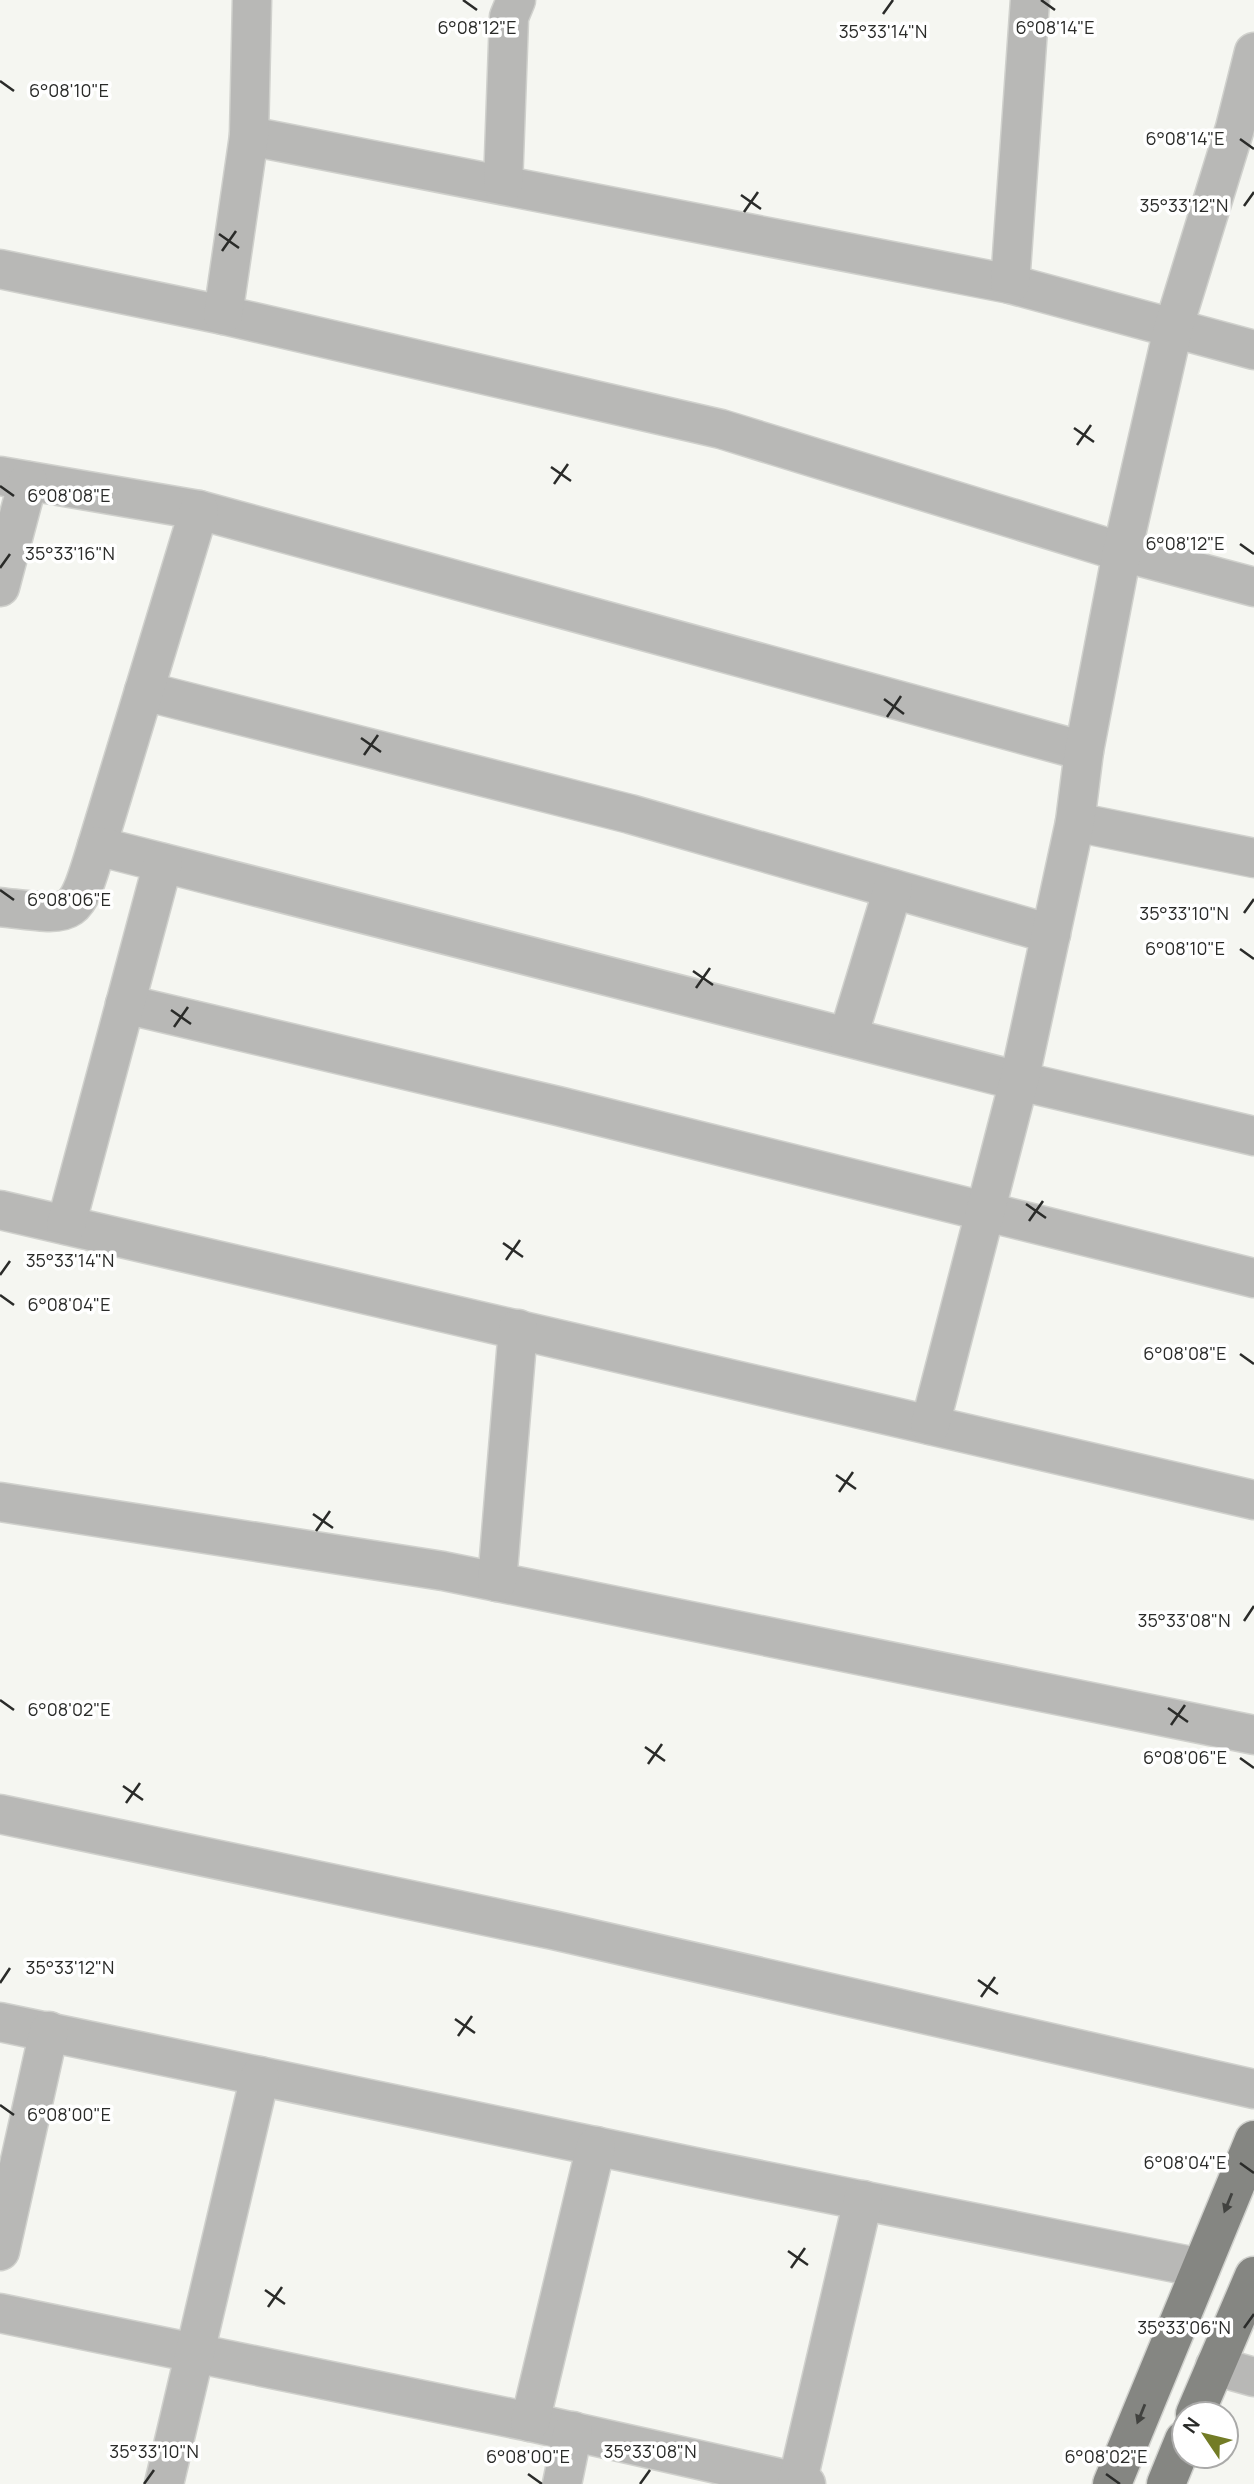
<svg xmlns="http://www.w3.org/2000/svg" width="1254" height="2484" font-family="Manrope,sans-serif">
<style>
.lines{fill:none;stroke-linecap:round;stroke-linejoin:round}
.minor-casing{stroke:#d0d1cd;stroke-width:41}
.major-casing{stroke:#d0d1cd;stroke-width:41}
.minor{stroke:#b8b8b6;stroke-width:38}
.major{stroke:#858682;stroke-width:38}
.oneway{fill:#41423f}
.ticks{fill:none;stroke:#2a2b29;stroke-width:2.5}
.ticks-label{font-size:18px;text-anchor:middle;fill:#2a2b29;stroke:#fff;stroke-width:7;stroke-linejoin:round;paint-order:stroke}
</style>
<rect width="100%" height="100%" fill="#f5f6f1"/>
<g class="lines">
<defs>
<g id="minor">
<polyline points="249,136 1010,284 1254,350"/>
<polyline points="503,185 509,17 516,0"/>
<polyline points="0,269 223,315 721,429 1122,552 1254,587"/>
<polyline points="1010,284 1030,0"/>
<polyline points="223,315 249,136 252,0"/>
<polyline points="0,476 199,510 1084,751"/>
<polyline points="0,587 28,481"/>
<polyline points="144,691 630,814 1051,934"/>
<polyline points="1075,822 1254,858"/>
<polyline points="97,846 199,510"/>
<path d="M 0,907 C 77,916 74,921 97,846 L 1019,1081 L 1254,1136"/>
<polyline points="125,1004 558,1106 1254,1278"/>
<polyline points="848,1037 893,889"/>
<polyline points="0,1210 1254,1500"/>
<polyline points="66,1225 163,863"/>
<polyline points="930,1425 1019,1081 1075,822 1084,751 1122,552 1173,329 1235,128 1254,52"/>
<polyline points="0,1502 443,1571 1254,1735"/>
<polyline points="497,1582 518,1329"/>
<polyline points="0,1814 553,1930 1254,2089"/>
<polyline points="0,2022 705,2169 1201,2268"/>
<polyline points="0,2251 49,2031"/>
<polyline points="0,2313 530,2422 806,2484"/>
<polyline points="1215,2366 1254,2377"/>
<polyline points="530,2422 596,2146"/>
<polyline points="164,2484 260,2076"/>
<polyline points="562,2484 573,2431"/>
<polyline points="797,2484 863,2200"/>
</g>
<g id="major">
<polyline points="1195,2414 1254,2276"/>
<polyline points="1112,2484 1254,2140"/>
<polyline points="1166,2484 1184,2440"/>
</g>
</defs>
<!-- minor casing -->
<use href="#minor" class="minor-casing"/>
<!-- major casing -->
<use href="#major" class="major-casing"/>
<!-- minor -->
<use href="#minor" class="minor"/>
<!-- major -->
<use href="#major" class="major"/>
</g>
<!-- one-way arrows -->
<defs><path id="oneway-solid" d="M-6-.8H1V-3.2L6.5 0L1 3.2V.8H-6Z" transform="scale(1.75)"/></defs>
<g class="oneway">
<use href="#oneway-solid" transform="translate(1228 2203) rotate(112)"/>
<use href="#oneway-solid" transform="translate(1141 2414) rotate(112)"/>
</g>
<!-- ticks -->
<path class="ticks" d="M 463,0 L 477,10M 1041,0 L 1055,10M 883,14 L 893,0M 0,81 L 14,91M 1240,139 L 1254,149M 741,195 L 761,209M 1244,206 L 1254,192M 744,212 L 758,192M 219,234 L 239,248M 222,251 L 236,231M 1074,428 L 1094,442M 1077,445 L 1091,425M 551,467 L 571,481M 554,484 L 568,464M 0,486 L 14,496M 1240,544 L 1254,554M 0,568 L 10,554M 884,699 L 904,714M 887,717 L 901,696M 361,738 L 381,752M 364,755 L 378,735M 0,890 L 14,900M 1244,913 L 1254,899M 1240,949 L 1254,959M 693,971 L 713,985M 696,988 L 710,968M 171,1010 L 191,1024M 174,1027 L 188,1007M 1026,1204 L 1046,1218M 1029,1221 L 1043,1201M 503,1243 L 523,1257M 506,1260 L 520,1240M 0,1275 L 10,1261M 0,1295 L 14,1305M 1240,1354 L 1254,1364M 836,1475 L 856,1489M 839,1492 L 853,1472M 313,1514 L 333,1528M 316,1531 L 330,1511M 1244,1621 L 1254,1606M 0,1700 L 14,1710M 1168,1708 L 1188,1722M 1171,1725 L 1185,1705M 645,1747 L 665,1761M 1240,1758 L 1254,1768M 648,1764 L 662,1744M 123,1786 L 143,1800M 126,1803 L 140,1783M 978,1980 L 998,1994M 0,1983 L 10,1968M 981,1997 L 995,1977M 455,2019 L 475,2033M 458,2036 L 472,2016M 0,2105 L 14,2115M 1240,2163 L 1254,2173M 788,2251 L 808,2265M 791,2268 L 805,2248M 265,2290 L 285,2304M 268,2307 L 282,2287M 1244,2328 L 1254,2314M 528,2474 L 542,2484M 1106,2474 L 1120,2484M 144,2484 L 154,2470M 640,2484 L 650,2470"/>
<g class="ticks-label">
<text x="477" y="34">6°08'12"E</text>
<text x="1055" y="34">6°08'14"E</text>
<text x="883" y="38">35°33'14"N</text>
<text x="69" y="97">6°08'10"E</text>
<text x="1185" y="145">6°08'14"E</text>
<text x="1184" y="212">35°33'12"N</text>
<text x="69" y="502">6°08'08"E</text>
<text x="1185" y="550">6°08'12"E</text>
<text x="70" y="560">35°33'16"N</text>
<text x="69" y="906">6°08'06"E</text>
<text x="1184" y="920">35°33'10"N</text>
<text x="1185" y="955">6°08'10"E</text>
<text x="70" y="1267">35°33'14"N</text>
<text x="69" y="1311">6°08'04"E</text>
<text x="1185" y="1360">6°08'08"E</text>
<text x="1184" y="1627">35°33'08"N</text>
<text x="69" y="1716">6°08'02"E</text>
<text x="1185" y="1764">6°08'06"E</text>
<text x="70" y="1974">35°33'12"N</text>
<text x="69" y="2121">6°08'00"E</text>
<text x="1185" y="2169">6°08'04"E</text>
<text x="1184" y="2334">35°33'06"N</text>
<text x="154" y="2458">35°33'10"N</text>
<text x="650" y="2458">35°33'08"N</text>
<text x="528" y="2463">6°08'00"E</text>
<text x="1106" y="2463">6°08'02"E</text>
</g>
<!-- north arrow -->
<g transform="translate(1205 2435) rotate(305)"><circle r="33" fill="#ffffff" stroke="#aaaaa9" stroke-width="2"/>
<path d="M0-5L12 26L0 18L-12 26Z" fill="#737c26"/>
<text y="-10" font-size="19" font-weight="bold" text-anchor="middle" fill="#2a2b29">N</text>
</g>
</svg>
